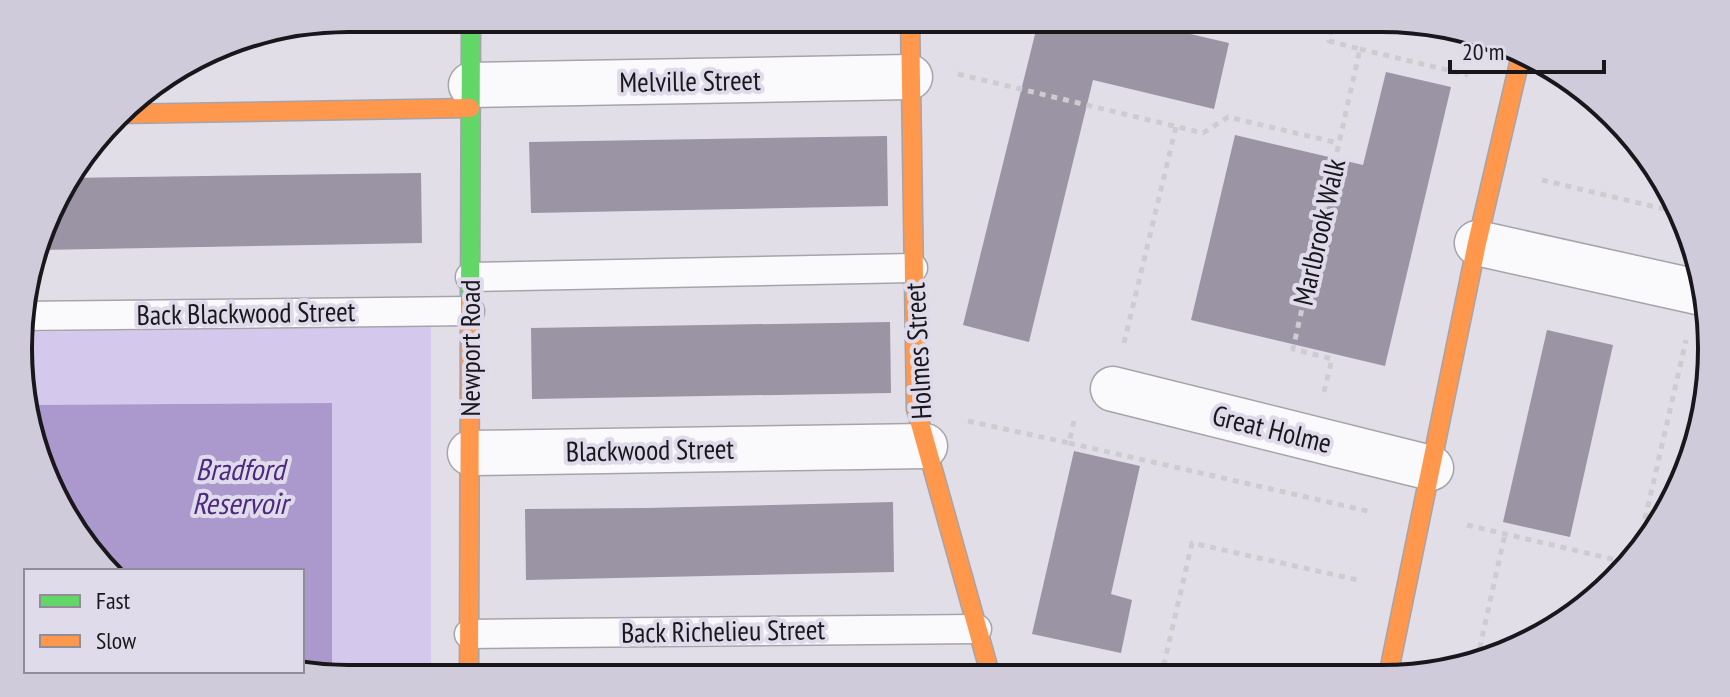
<svg xmlns="http://www.w3.org/2000/svg" width="1730" height="697" font-family="'PT Sans Narrow',sans-serif">
<style>
.green{fill:#d4c9ec}
.water{fill:#ab99ce}
.building{fill:#9a94a5}
.lines{fill:none;stroke-linecap:round;stroke-linejoin:round}
.lane-casing{stroke:#a6a4ab;stroke-width:31}
.street-casing{stroke:#a6a4ab;stroke-width:47}
.fast-casing{stroke:#a6a4ab;stroke-width:21}
.slow-casing{stroke:#a6a4ab;stroke-width:21}
.path{stroke:#cdcdcf;stroke-width:5;stroke-dasharray:6 6;stroke-linecap:butt}
.lane{stroke:#fafafc;stroke-width:28}
.street{stroke:#fafafc;stroke-width:44}
.fast{stroke:#63d668;stroke-width:18}
.slow{stroke:#ff974d;stroke-width:18}
.labels{text-anchor:middle;stroke-width:8;stroke-linejoin:round;paint-order:stroke}
.street-label{font-size:28px;fill:#19171c;stroke:#e0dbeb}
.water-label{font-size:30px;font-style:italic;fill:#4e2980;stroke:#e0dbeb}
.rim{fill:none;stroke:#19171c;stroke-width:4}
</style>
<rect width="100%" height="100%" fill="#e1dee8"/>
<!-- green -->
<polygon class="green" points="431,326 431,679 349,679 332,676 331,403 24,405 22,332"/>
<!-- water -->
<polygon class="water" points="332,403 332,676 300,671 302,671 302,571 110,571 73,532 24,413 24,405"/>
<!-- building -->
<g class="building">
<polygon points="1039,18 1122,18 1229,43 1214,109 1093,80 1029,342 963,325"/>
<polygon points="1386,72 1451,87 1385,366 1191,320 1235,135 1363,165"/>
<polygon points="887,136 888,206 531,213 529,142"/>
<polygon points="421,173 422,243 40,250 62,184 66,178"/>
<polygon points="890,322 891,393 532,399 531,328"/>
<polygon points="1547,330 1613,345 1570,537 1503,522"/>
<polygon points="1074,451 1140,466 1111,594 1132,600 1121,653 1032,634"/>
<polygon points="893,502 894,572 526,580 525,509 646,508"/>
</g>
<g class="lines">
<defs>
<g id="lane">
<polyline points="470,277 913,268"/>
<polyline points="21,316 470,311"/>
<polyline points="469,634 977,629"/>
</g>
<g id="street">
<polyline points="471,85 910,77"/>
<polyline points="1477,243 1702,293"/>
<polyline points="1113,389 1431,468"/>
<polyline points="470,453 925,446"/>
</g>
<polyline id="fast" points="470,304 471,18"/>
<g id="slow">
<polyline points="910,18 916,409 991,677"/>
<polyline points="119,114 470,108"/>
<polyline points="1388,676 1477,243 1521,55"/>
<polyline points="469,679 470,304"/>
</g>
</defs>
<!-- lane casing -->
<use href="#lane" class="lane-casing"/>
<!-- street casing -->
<use href="#street" class="street-casing"/>
<!-- fast casing -->
<use href="#fast" class="fast-casing"/>
<!-- slow casing -->
<use href="#slow" class="slow-casing"/>
<!-- path -->
<g class="path">
<polyline points="1360,49 1468,75"/>
<polyline points="958,74 1203,133 1228,117 1338,143"/>
<polyline points="1542,180 1681,213"/>
<polyline points="1124,343 1176,127"/>
<polyline points="1324,392 1332,359 1293,349 1360,49 1329,41 1334,18"/>
<polyline points="968,421 1069,443 1075,417"/>
<polyline points="1069,443 1372,512"/>
<polyline points="1467,525 1629,563"/>
<polyline points="1637,554 1686,340"/>
<polyline points="1477,660 1505,534"/>
<polyline points="1161,677 1192,543 1358,580"/>
</g>
<!-- lane -->
<use href="#lane" class="lane"/>
<!-- street -->
<use href="#street" class="street"/>
<!-- fast -->
<use href="#fast" class="fast"/>
<!-- slow -->
<use href="#slow" class="slow"/>
</g>
<g class="labels">
<!-- street labels -->
<g class="street-label">
<text transform="translate(690 81) rotate(-1)" y="10">Melville Street</text>
<text transform="translate(1319 232) rotate(-77)" y="10">Marlbrook Walk</text>
<text transform="translate(246 313) rotate(-1)" y="10">Back Blackwood Street</text>
<text transform="translate(470 348) rotate(-90)" y="10">Newport Road</text>
<text transform="translate(918 351) rotate(-93)" y="10">Holmes Street</text>
<text transform="translate(1272 429) rotate(14)" y="10">Great Holme</text>
<text transform="translate(650 450) rotate(-1)" y="10">Blackwood Street</text>
<text transform="translate(723 631) rotate(-1)" y="10">Back Richelieu Street</text>
</g>
<!-- water labels -->
<g class="water-label">
<text x="240" y="480">Bradford<tspan x="240" dy="34">Reservoir</tspan></text>
</g>
</g>
<!-- crop -->
<path d="M0 0H1730V697H0ZM348 32H1382A316 316 0 0 1 1698 348V349A316 316 0 0 1 1382 665H348A316 316 0 0 1 32 349V348A316 316 0 0 1 348 32Z" fill="#d0cbda" fill-rule="evenodd"/>
<path class="rim" d="M348 32H1382A316 316 0 0 1 1698 348V349A316 316 0 0 1 1382 665H348A316 316 0 0 1 32 349V348A316 316 0 0 1 348 32Z"/>
<!-- legend -->
<rect x="24" y="569" width="280" height="104" fill="#e0dbeb" stroke="#908d98" stroke-width="2"/>
<rect x="40" y="595" width="40" height="12" fill="#63d668" stroke="#908d98" stroke-width="2"/>
<text x="96" y="609" font-size="24" fill="#19171c">Fast</text>
<rect x="40" y="635" width="40" height="12" fill="#ff974d" stroke="#908d98" stroke-width="2"/>
<text x="96" y="649" font-size="24" fill="#19171c">Slow</text>
<!-- scale -->
<path d="M1450 60v12h154v-12" fill="none" stroke="#19171c" stroke-width="4"/>
<text x="1462" y="60" font-size="24" fill="#19171c" stroke="#e0dbeb" stroke-width="6" paint-order="stroke">20 m</text>
</svg>
